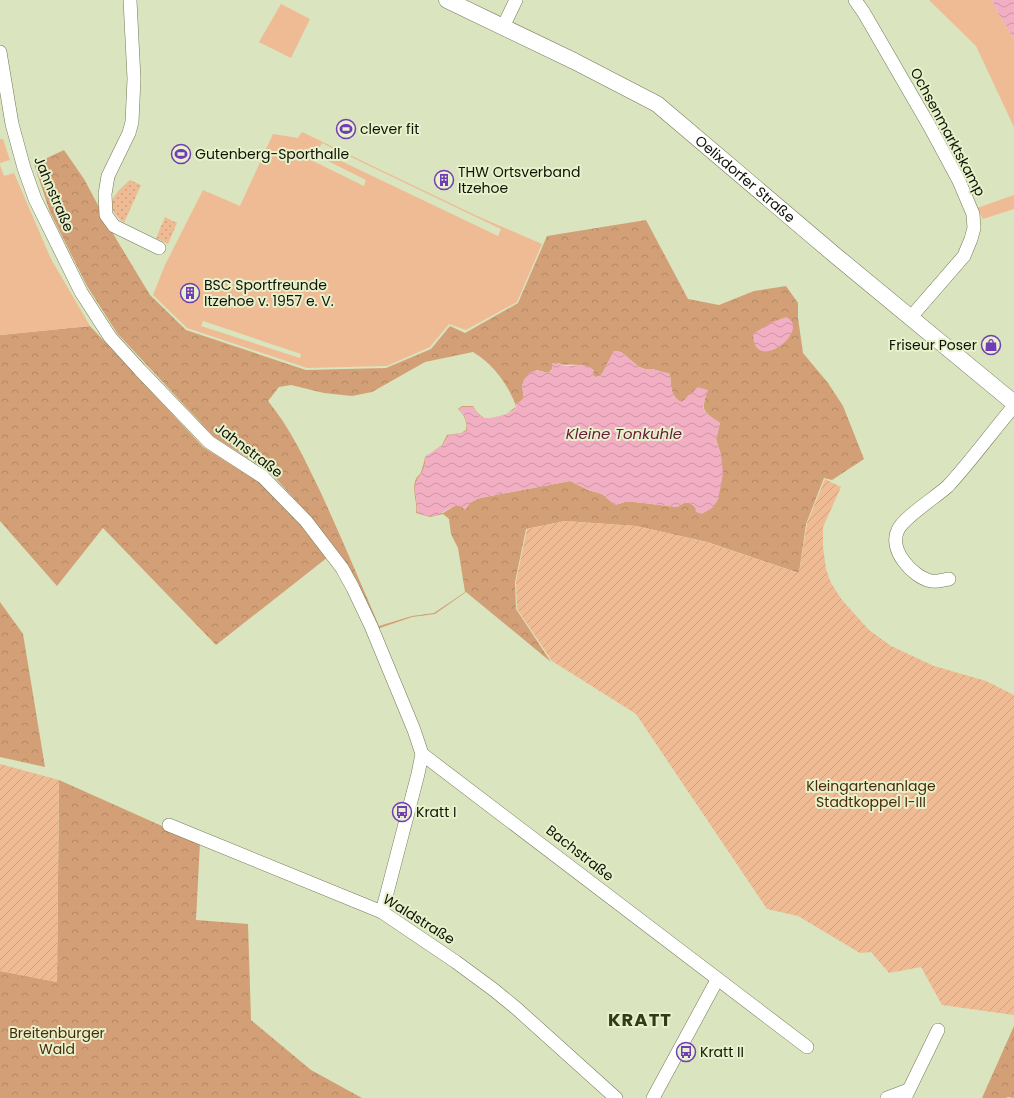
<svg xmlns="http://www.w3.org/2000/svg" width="1014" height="1098" font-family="Poppins,sans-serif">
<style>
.grass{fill:url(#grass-dots)}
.forest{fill:url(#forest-crowns);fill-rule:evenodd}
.park{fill:#eebb94;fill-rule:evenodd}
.garden{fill:url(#garden-furrows)}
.water{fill:url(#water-waves)}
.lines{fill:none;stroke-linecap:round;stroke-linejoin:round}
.minor-casing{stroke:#727a58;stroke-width:14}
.tertiary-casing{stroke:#727a58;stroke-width:17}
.minor{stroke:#fff;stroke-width:13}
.tertiary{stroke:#fff;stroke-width:16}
.labels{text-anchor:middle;stroke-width:4;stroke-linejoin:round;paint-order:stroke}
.poi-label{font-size:14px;fill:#101306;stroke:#e7f1cb;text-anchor:start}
.street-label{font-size:14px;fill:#101306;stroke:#e7f1cb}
.park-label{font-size:14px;fill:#4c2908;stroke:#e7f1cb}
.water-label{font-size:15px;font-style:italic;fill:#671a3a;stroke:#e7f1cb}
.district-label{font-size:18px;font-weight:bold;letter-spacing:1px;fill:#333a1a;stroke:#e7f1cb}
</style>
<defs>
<pattern id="grass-dots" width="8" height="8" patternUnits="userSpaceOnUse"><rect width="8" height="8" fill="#eebb94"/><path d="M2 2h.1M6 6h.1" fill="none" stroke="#cba07e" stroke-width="1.8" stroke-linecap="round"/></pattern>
<pattern id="forest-crowns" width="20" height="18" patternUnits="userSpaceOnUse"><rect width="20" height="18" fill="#d39f76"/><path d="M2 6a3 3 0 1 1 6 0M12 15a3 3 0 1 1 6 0" fill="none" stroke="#b48865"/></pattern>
<pattern id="garden-furrows" width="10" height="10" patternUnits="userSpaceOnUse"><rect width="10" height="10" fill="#eebb94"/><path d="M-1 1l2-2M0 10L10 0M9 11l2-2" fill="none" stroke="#cba07e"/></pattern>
<pattern id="water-waves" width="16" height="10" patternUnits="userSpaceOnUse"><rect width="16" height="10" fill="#f2aec3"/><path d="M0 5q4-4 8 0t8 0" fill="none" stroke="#ce95a6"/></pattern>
</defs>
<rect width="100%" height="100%" fill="#dae4be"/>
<!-- grass -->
<g class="grass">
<path d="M 130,180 L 141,185 L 124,223 C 102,205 113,195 130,180 Z"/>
<polygon points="165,217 177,223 168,244 156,238"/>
</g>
<!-- forest -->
<g class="forest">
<path d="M 64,150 L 84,179 L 115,237 L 150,295 L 186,330 L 306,370 L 386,368 L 431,349 L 450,326 L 465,333 L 518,303 L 547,236 L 646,220 L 688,299 L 719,305 L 754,291 L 786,286 L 798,303 L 798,318 L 803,353 L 828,383 L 843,406 L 864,459 L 832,480 L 824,478 L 806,524 L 799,573 L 707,542 L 636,526 L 565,521 L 526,529 L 515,582 L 516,609 L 551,662 L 466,592 L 435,614 L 412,617 L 377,629 L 311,517 L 269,471 L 214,437 L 117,333 L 87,286 L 50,212 L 34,164 ZM 614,351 L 621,352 L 639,367 L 645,369 L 652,369 L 670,374 C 671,384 670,396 681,402 L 684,401 L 689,395 L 707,390 C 702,412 701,410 720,423 L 716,439 L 721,455 L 695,507 L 690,503 L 684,503 L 677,507 L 634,502 L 625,502 L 615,505 L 602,494 L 588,490 L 570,481 L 480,498 L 471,502 L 465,509 L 461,506 L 456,505 L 443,513 L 417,512 C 418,502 414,494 416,483 C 417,478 420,477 422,472 C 425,468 425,462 426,456 L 443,445 L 448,436 L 462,433 L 467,431 C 469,422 465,416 459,409 L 473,407 C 476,411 479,417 485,419 C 490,420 508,413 514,410 L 516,406 L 524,398 C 521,379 521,383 537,370 L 548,373 L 558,363 C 564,366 570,364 577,365 C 584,365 591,372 595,377 L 600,376 L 603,372 ZM 473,352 C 493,364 508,384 516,406 C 513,412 491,421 484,418 C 479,415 476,411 473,406 L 462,406 L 458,409 C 464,415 468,422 466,430 L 461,433 L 447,435 L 442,445 L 425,457 C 424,462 423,467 421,472 C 420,475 417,476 416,479 C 411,490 418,502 416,513 L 430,517 L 443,514 L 449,519 L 451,534 L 458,548 L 465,592 L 434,613 L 412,616 L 379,626 C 360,581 341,537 321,493 C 305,460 291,429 268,401 L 279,387 L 291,385 L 324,393 L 352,396 L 372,392 L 425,362 Z"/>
<polygon points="90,326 203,447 260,483 303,525 328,557 216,645 103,528 57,586 0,521 0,335"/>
<polygon points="0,602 23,634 45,767 0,757"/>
<polygon points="59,780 200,843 196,920 248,924 251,1020 311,1070 362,1098 0,1098 0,971 57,982"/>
<polygon points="1014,1026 1014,1098 1008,1097 1006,1098 982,1098"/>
</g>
<!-- park -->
<g class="park">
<polygon points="929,0 992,0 995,8 1014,39 1014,127 976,46"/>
<polygon points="281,4 310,19 291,58 259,42"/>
<path d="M 302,132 L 477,216 L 542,244 L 517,302 L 466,330 L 449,324 L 430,347 L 387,366 L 307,368 L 187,328 L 153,295 L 165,265 L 203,190 L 240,206 L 273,134 L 298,138 ZM 322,143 L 501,229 L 498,236 L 318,150 ZM 316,155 L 366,180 L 364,186 L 313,161 ZM 203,321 L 301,354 L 300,358 L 201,326 Z"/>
<polygon points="0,139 3,139 10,160 0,163"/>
<polygon points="0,165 4,176 14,173 51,259 90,326 0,335"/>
<polygon points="1014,195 1014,209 983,219 977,208"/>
</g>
<!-- garden -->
<g class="garden">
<polygon points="825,479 841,487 823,527 823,547 826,569 831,583 842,600 869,630 891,646 934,666 986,681 1014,695 1014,1015 942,1005 921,967 889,973 871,952 860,953 798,916 767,909 636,714 552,661 517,609 516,581 527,529 565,521 637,526 706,542 799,573 807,523"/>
<polygon points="0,764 59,780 57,982 0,971"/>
</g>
<!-- water -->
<g class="water">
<polygon points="992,0 1014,0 1014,39 995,8"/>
<path d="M 786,317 C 813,329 754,377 753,334 L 770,323 Z"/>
<path d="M 614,351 L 621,352 L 639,367 L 645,369 L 652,369 L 670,374 C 671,384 670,396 681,402 L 684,400 L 698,387 L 708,390 C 700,412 702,411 720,423 L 716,439 L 721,455 L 723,474 L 718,500 L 712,508 L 702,514 L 696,512 L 695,507 L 690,503 L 684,503 L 677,507 L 634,502 L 625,502 L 615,505 L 602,494 L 588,490 L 570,481 L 480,498 L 471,502 L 465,510 L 461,506 C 450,504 441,517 430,516 C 426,516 421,514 417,512 C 418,503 415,496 415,487 C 416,480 419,478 422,472 C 425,468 425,462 426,456 L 443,445 L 448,436 L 462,433 L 467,431 C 469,422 465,415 459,409 L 462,407 L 473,407 C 476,411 479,417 484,418 C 488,420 509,414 513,411 C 515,410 515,409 516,406 L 515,403 L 520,402 L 524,398 L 522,387 L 523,381 L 529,373 L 537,370 L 548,373 L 552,370 L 552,363 C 556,363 558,364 562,365 C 575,369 580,359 594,370 L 593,374 L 595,377 L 600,376 L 603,372 Z"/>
</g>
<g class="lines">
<defs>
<g id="minor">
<polyline points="130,0 134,79 132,122 129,133 108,176 105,194 106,215 114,226 159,248"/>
<polyline points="855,0 864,13 930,127 959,181 973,214 974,228 971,239 964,256 911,317"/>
<polyline points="503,27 516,0"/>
<polyline points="0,52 12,124 24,168 35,199 81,292 110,337 140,370 209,442 263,477 306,521 342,568 353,588 371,626 414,730 422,754 418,774 382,912"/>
<path d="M 949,579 C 943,580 936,582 931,581 C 912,577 888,549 898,530 C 903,518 936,497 948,486 C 971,461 992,432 1014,406"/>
<polyline points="422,754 807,1047"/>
<polyline points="169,825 382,912 456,962 494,990 516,1008 616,1098"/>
<polyline points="653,1098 717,980"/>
<polyline points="887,1098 908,1090"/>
<polyline points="905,1098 938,1030"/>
</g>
<g id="tertiary">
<path id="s1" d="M 447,0 L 574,61 L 657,104 L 836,256 L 1014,403"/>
</g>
</defs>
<!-- minor casing -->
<use href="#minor" class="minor-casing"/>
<!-- tertiary casing -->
<use href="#tertiary" class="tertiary-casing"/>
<!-- minor -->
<use href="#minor" class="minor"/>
<!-- tertiary -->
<use href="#tertiary" class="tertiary"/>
</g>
<!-- icons -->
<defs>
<symbol id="stadium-ring" viewBox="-11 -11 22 22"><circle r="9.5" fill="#e7f1cb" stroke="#703db4" stroke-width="1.5"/><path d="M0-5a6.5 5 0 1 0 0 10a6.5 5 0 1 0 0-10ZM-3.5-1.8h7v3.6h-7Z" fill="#703db4"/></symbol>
<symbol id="building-ring" viewBox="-11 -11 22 22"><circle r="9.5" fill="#e7f1cb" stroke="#703db4" stroke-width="1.5"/><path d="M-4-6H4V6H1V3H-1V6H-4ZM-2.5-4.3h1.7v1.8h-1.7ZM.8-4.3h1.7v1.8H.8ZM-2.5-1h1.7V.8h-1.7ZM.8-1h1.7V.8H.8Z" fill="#703db4"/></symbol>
<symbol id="shop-ring" viewBox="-11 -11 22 22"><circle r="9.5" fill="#e7f1cb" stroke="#703db4" stroke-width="1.5"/><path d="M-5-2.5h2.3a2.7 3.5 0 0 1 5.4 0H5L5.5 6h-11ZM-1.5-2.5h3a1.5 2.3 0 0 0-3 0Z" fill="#703db4"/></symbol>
<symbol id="bus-ring" viewBox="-11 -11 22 22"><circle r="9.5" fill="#e7f1cb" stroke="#703db4" stroke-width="1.5"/><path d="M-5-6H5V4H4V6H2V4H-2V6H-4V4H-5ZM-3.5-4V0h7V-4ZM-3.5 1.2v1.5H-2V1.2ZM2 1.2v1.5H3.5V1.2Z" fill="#703db4"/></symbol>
</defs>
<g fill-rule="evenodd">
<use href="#stadium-ring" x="335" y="118" width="22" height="22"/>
<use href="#stadium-ring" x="170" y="143" width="22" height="22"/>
<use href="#building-ring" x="433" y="169" width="22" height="22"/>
<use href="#building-ring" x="179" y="282" width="22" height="22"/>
<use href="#shop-ring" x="980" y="334" width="22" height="22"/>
<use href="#bus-ring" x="391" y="801" width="22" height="22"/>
<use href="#bus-ring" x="675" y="1041" width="22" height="22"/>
</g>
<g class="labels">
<!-- poi labels -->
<g class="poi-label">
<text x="360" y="134">clever fit</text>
<text x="195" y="159">Gutenberg-Sporthalle</text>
<text x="458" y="177">THW Ortsverband<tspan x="458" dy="16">Itzehoe</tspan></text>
<text x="204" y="290">BSC Sportfreunde<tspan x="204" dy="16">Itzehoe v. 1957 e. V.</tspan></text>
<text x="977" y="350" text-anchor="end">Friseur Poser</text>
<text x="416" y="817">Kratt I</text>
<text x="700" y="1057">Kratt II</text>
</g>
<!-- street labels -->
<g class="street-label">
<text transform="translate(948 132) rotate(62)" y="5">Ochsenmarktskamp</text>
<text dy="5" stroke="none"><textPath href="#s1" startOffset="350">Oelixdorfer Straße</textPath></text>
<text transform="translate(54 194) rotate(67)" y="5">Jahnstraße</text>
<text transform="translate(249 450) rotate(37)" y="5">Jahnstraße</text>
<text transform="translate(580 853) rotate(38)" y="5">Bachstraße</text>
<text transform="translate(419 919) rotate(32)" y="5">Waldstraße</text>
</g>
<!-- park labels -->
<g class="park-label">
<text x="871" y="791">Kleingartenanlage<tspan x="871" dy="16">Stadtkoppel I-III</tspan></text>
<text x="57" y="1038">Breitenburger<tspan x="57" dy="16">Wald</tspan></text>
</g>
<!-- water labels -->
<g class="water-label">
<text x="624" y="439">Kleine Tonkuhle</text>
</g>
<!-- district labels -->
<g class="district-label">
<text x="640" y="1026">KRATT</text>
</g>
</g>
</svg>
